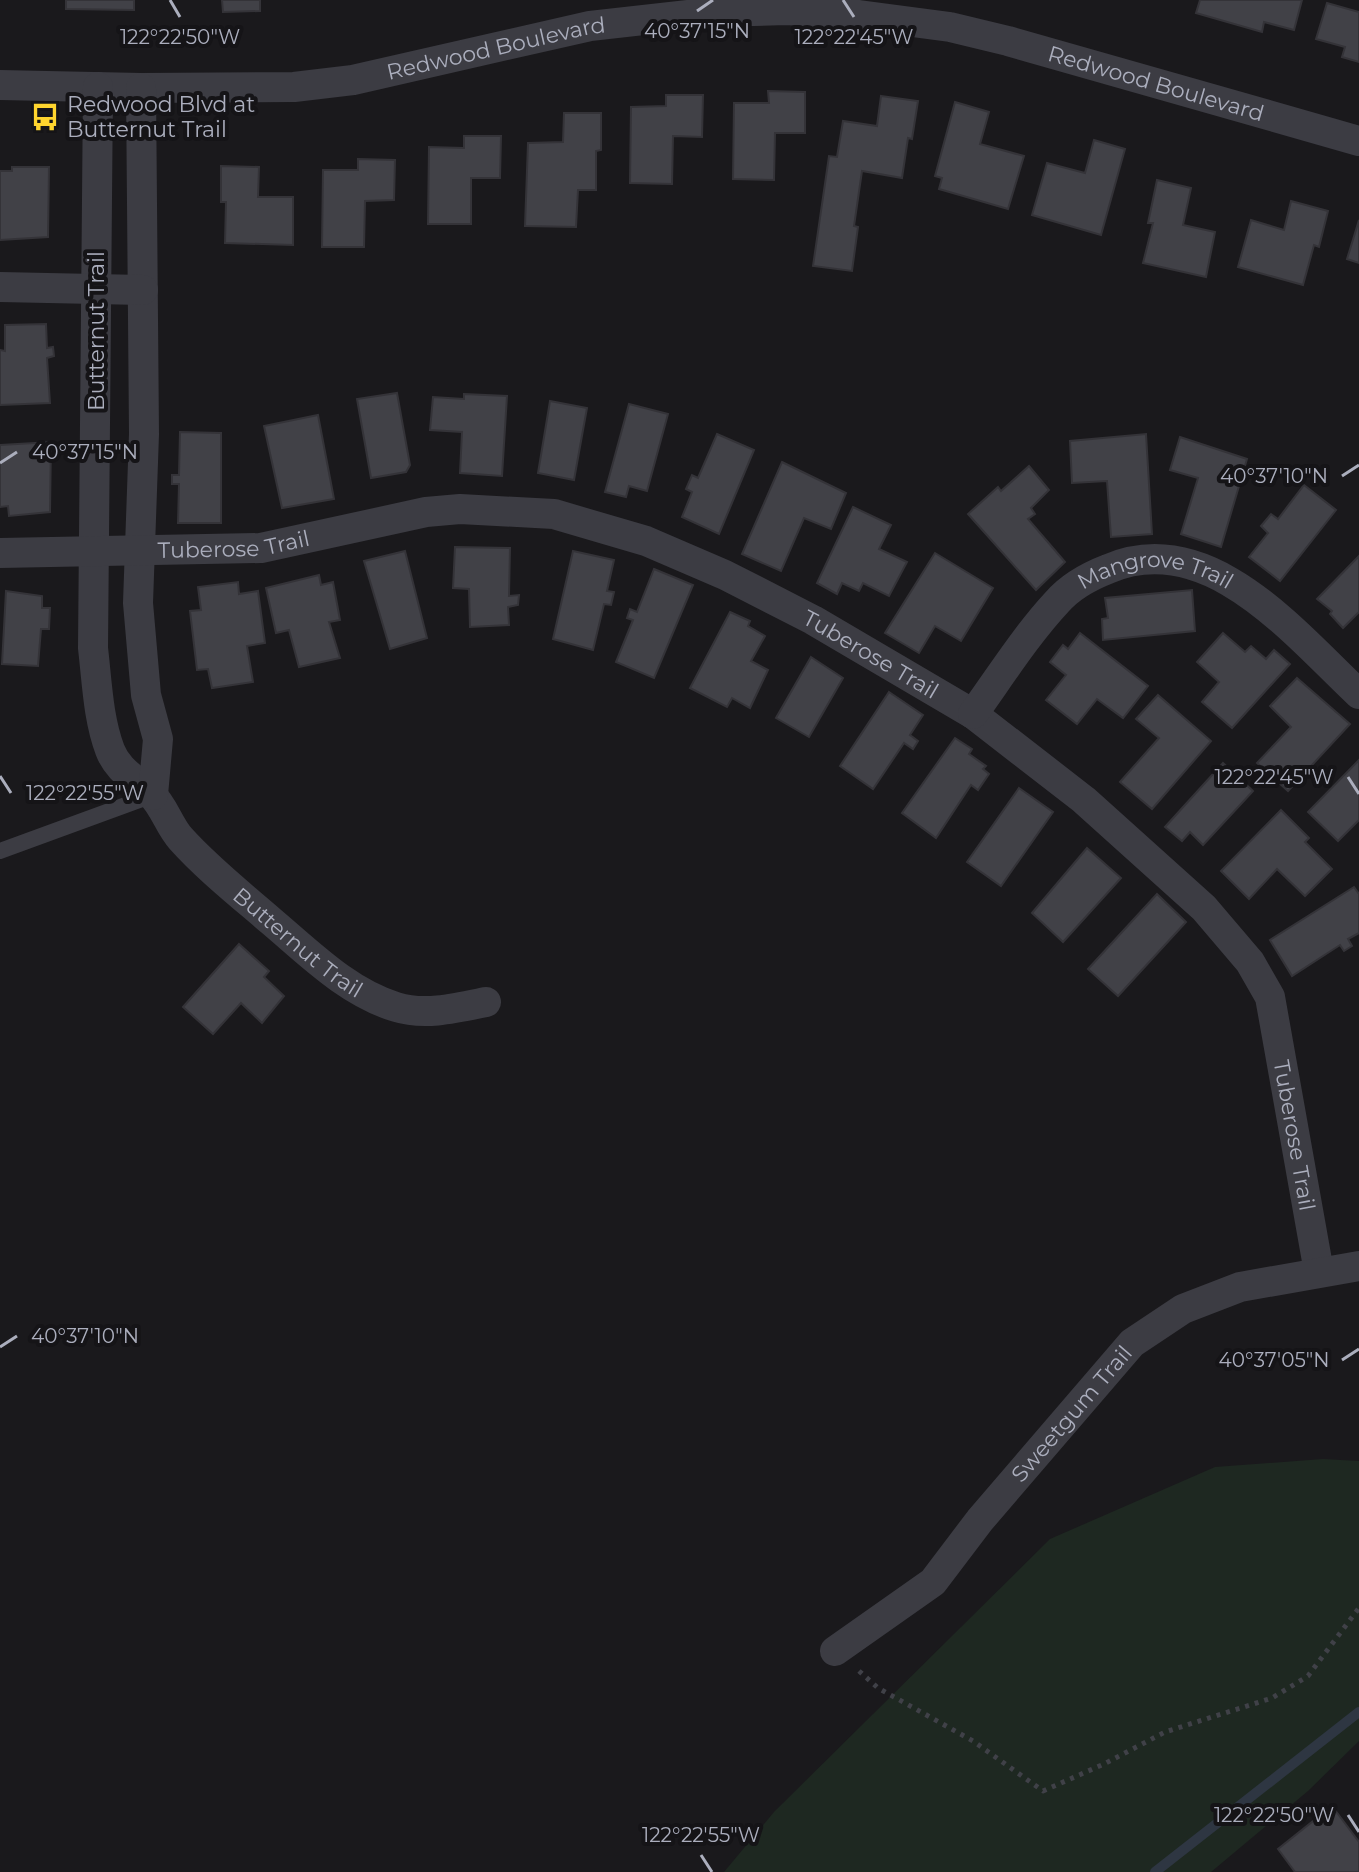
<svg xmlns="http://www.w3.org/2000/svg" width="1359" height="1872" font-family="Montserrat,sans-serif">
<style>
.green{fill:#1e2821}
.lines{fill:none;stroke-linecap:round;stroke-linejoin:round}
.stream{stroke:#2e3642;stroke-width:10}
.building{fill:#414147;stroke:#343338;stroke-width:2}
.path{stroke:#404148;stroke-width:5;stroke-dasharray:4 6;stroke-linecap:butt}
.service{stroke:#3c3c43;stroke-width:16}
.minor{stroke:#3c3c43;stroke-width:30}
.ticks{fill:none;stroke:#abaebd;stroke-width:3}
.labels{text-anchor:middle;stroke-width:8;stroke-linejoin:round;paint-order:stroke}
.street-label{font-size:22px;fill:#abaebd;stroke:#151417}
.poi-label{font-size:22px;fill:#abaebd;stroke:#151417;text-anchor:start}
.ticks-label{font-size:20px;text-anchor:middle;fill:#abaebd;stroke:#151417;stroke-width:8;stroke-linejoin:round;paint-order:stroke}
</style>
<rect width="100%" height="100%" fill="#1a191c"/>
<!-- green -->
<polygon class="green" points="1323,1459 1359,1461 1359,1741 1308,1791 1211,1872 724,1872 774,1812 1050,1539 1215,1467"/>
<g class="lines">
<!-- stream -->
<polyline class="stream" points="1155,1872 1359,1712"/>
</g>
<!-- building -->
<g class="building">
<polygon points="66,0 134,0 134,10 66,9"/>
<polygon points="222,0 260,0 260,11 223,12"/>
<polygon points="1200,0 1302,0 1294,30 1264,22 1262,32 1196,13"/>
<polygon points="1327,3 1359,12 1359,62 1342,57 1345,47 1316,39"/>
<polygon points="768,91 805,92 805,133 775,133 774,180 733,179 734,103 769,103"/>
<polygon points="666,95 703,95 702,137 673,136 672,184 630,183 631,107 666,106"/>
<polygon points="881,96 918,101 912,139 908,138 902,178 862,171 854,226 858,227 852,271 813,266 829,156 837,157 843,121 877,126"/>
<polygon points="955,102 989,112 980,144 1024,156 1008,209 939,189 942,178 935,176"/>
<polygon points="564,113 601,113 601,150 596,151 596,190 578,190 576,227 525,226 528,143 563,142"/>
<polygon points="464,136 501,136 500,178 471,178 471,224 428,224 429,147 464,148"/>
<polygon points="1094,140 1125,149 1101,235 1032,215 1047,163 1085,173"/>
<polygon points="358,159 395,160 394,200 365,201 364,247 322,247 323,170 358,170"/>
<polygon points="221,166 259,167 258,197 293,197 293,245 225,243 226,202 221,202"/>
<polygon points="12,167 49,167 48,237 0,240 0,171 12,171"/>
<polygon points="1157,180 1191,188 1183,225 1215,232 1206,277 1143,263 1153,223 1148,223"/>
<polygon points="1291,201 1328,211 1319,247 1314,245 1303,285 1238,267 1251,220 1284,230"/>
<polygon points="1359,220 1359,263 1347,259"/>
<polygon points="46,324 47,348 53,347 54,356 47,358 50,403 0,405 0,350 5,351 5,325"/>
<polygon points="397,393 410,465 406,472 371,478 357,399"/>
<polygon points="464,394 507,396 502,476 460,473 462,432 430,430 433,397 464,399"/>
<polygon points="550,401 587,408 574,480 538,473"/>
<polygon points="629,404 668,414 647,491 629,486 626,497 605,492"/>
<polygon points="318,415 334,499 282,508 264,426"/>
<polygon points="180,432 221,433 221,523 178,523 179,484 172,484 172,475 179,475"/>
<polygon points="717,434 754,450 719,534 682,517 692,492 686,489 692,475 698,478"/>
<polygon points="1146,434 1152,534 1111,537 1107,481 1072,483 1070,441"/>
<polygon points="1180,437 1247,459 1221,547 1181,534 1198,478 1170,470"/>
<polygon points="51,442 50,512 9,516 8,506 0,507 0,445"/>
<polygon points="782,462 846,493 831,529 804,518 781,571 742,554"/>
<polygon points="1029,466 1049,490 1031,508 1035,514 1028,519 1065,562 1036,590 968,514 998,487 1001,491"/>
<polygon points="1304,485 1336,510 1280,581 1249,557 1268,533 1261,526 1271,514 1278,519"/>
<polygon points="853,507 891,525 879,549 907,562 889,596 863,583 859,591 842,583 837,594 817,583"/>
<polygon points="455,547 510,548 509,596 519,595 518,605 508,607 509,625 470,627 469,589 453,588"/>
<polygon points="405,551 427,638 390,649 364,561"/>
<polygon points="573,551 614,560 607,591 614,592 611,605 604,604 593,650 553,639"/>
<polygon points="935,553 993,588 961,641 935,626 919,653 885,633"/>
<polygon points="1359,556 1359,612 1343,628 1330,614 1332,611 1317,599"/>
<polygon points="654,569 693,585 654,678 616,662 633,620 627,618 630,609 637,612"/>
<polygon points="319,575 321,585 333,582 340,620 329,622 340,658 299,667 289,630 276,633 266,588"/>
<polygon points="238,582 239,594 258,591 265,643 247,646 253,682 212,688 208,669 197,670 190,611 201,610 198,587"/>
<polygon points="1192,590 1195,631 1103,640 1102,619 1108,618 1105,598"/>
<polygon points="6,591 42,596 42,608 50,608 49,629 41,629 38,666 2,664"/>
<polygon points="730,612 750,621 748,626 765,636 751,661 768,670 750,708 732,698 727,707 690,688"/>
<polygon points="1080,633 1148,686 1123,718 1097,699 1077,724 1046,700 1066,675 1050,662 1063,645 1068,649"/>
<polygon points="1223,633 1245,652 1251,646 1266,659 1274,650 1290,664 1232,728 1202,702 1219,682 1197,662"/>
<polygon points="811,657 843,678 809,737 776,718"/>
<polygon points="1297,678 1350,724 1288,791 1257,763 1291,727 1270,706"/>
<polygon points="889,692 923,715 910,735 918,741 913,749 904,743 873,789 840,766"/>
<polygon points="1158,695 1211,741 1152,809 1120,782 1159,738 1136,719"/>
<polygon points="955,738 972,749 969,754 986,766 983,769 989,774 978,790 971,785 936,838 902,813"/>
<polygon points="1359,760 1359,820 1338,841 1308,812"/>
<polygon points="1223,763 1253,791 1203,845 1190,832 1182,841 1165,827"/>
<polygon points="1019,788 1053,812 1001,886 967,862"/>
<polygon points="1281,810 1309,838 1305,842 1332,869 1305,896 1277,869 1249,899 1221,871"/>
<polygon points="1087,848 1121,878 1063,942 1032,913"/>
<polygon points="1354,887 1359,894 1359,933 1348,939 1352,946 1344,951 1340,945 1292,976 1270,940"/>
<polygon points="1157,894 1186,922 1118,996 1088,969"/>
<polygon points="239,944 269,971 264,977 284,996 262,1023 241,1003 213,1034 183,1007"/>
<polygon points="1332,1806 1359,1842 1359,1872 1295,1872 1278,1849"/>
</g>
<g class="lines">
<!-- path -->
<polyline class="path" points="859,1671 878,1688 973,1741 1043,1791 1104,1764 1165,1732 1272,1698 1308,1676 1359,1608"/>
<!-- service -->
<polyline class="service" points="0,851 153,795"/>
<!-- minor -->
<g class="minor">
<path id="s1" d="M 0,85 L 141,88 L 294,87 L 353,80 L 590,26 L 714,12 L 787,10 L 859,15 L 950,27 L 1008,41 L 1359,141"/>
<path id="s2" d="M 98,87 L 93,648 C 97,682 98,718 110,750 C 118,771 136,779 151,794 C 164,806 169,826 181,839 C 208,869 241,895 271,921 C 309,953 347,992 396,1007 C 425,1016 457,1008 486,1002"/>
<polyline points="141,88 144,434 138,603 146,695 158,739 153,795"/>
<polyline points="0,287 143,290"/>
<path id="s3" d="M 0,553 L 261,548 L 426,512 L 460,509 L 554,514 L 646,541 L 725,575 L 813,620 L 973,714 L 1084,800 L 1204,908 L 1250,962 L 1270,997 L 1319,1272"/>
<path id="s4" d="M 973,714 C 999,678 1027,634 1057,602 C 1070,587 1090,576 1108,569 C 1208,526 1294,633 1359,694"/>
<path id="s5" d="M 835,1651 L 933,1582 L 980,1520 L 1132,1343 L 1183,1309 L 1240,1287 L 1359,1266"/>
</g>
</g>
<!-- ticks -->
<path class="ticks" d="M 170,0 L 180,17M 843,0 L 854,17M 697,11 L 713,0M 0,463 L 17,452M 1342,476 L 1359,465M 0,776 L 11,793M 1348,777 L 1359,794M 0,1347 L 17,1336M 1342,1360 L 1359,1349M 1348,1815 L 1359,1832M 701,1855 L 712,1872"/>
<!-- icons -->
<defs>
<symbol id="bus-bare" viewBox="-9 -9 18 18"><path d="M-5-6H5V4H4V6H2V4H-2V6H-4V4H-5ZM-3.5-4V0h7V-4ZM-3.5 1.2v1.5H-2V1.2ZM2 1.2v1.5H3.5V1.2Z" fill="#ffd52e" stroke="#151417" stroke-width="2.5" paint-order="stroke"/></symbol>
</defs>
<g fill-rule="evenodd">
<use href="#bus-bare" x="25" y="97" width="40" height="40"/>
</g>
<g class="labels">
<!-- street labels -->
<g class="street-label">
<text dy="8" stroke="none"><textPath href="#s1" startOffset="500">Redwood Boulevard</textPath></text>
<text dy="8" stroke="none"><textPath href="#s1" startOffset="1172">Redwood Boulevard</textPath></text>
<text transform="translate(96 331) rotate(-90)" y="8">Butternut Trail</text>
<text dy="8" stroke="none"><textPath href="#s3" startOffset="234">Tuberose Trail</textPath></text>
<text dy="8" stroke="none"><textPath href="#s4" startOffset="250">Mangrove Trail</textPath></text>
<text dy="8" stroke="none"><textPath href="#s3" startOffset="906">Tuberose Trail</textPath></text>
<text dy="8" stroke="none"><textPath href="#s2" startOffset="936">Butternut Trail</textPath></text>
<text dy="8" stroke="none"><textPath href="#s3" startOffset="1578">Tuberose Trail</textPath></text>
<text dy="8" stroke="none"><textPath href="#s5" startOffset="338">Sweetgum Trail</textPath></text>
</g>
<!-- poi labels -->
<g class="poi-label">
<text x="67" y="112">Redwood Blvd at<tspan x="67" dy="25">Butternut Trail</tspan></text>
</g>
</g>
<g class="ticks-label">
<text x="697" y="38">40°37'15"N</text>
<text x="180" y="44">122°22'50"W</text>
<text x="854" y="44">122°22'45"W</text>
<text x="85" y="459">40°37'15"N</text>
<text x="1274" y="483">40°37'10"N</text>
<text x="1274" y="784">122°22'45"W</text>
<text x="85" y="800">122°22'55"W</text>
<text x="85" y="1343">40°37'10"N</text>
<text x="1274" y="1367">40°37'05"N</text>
<text x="1274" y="1822">122°22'50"W</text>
<text x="701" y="1842">122°22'55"W</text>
</g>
</svg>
